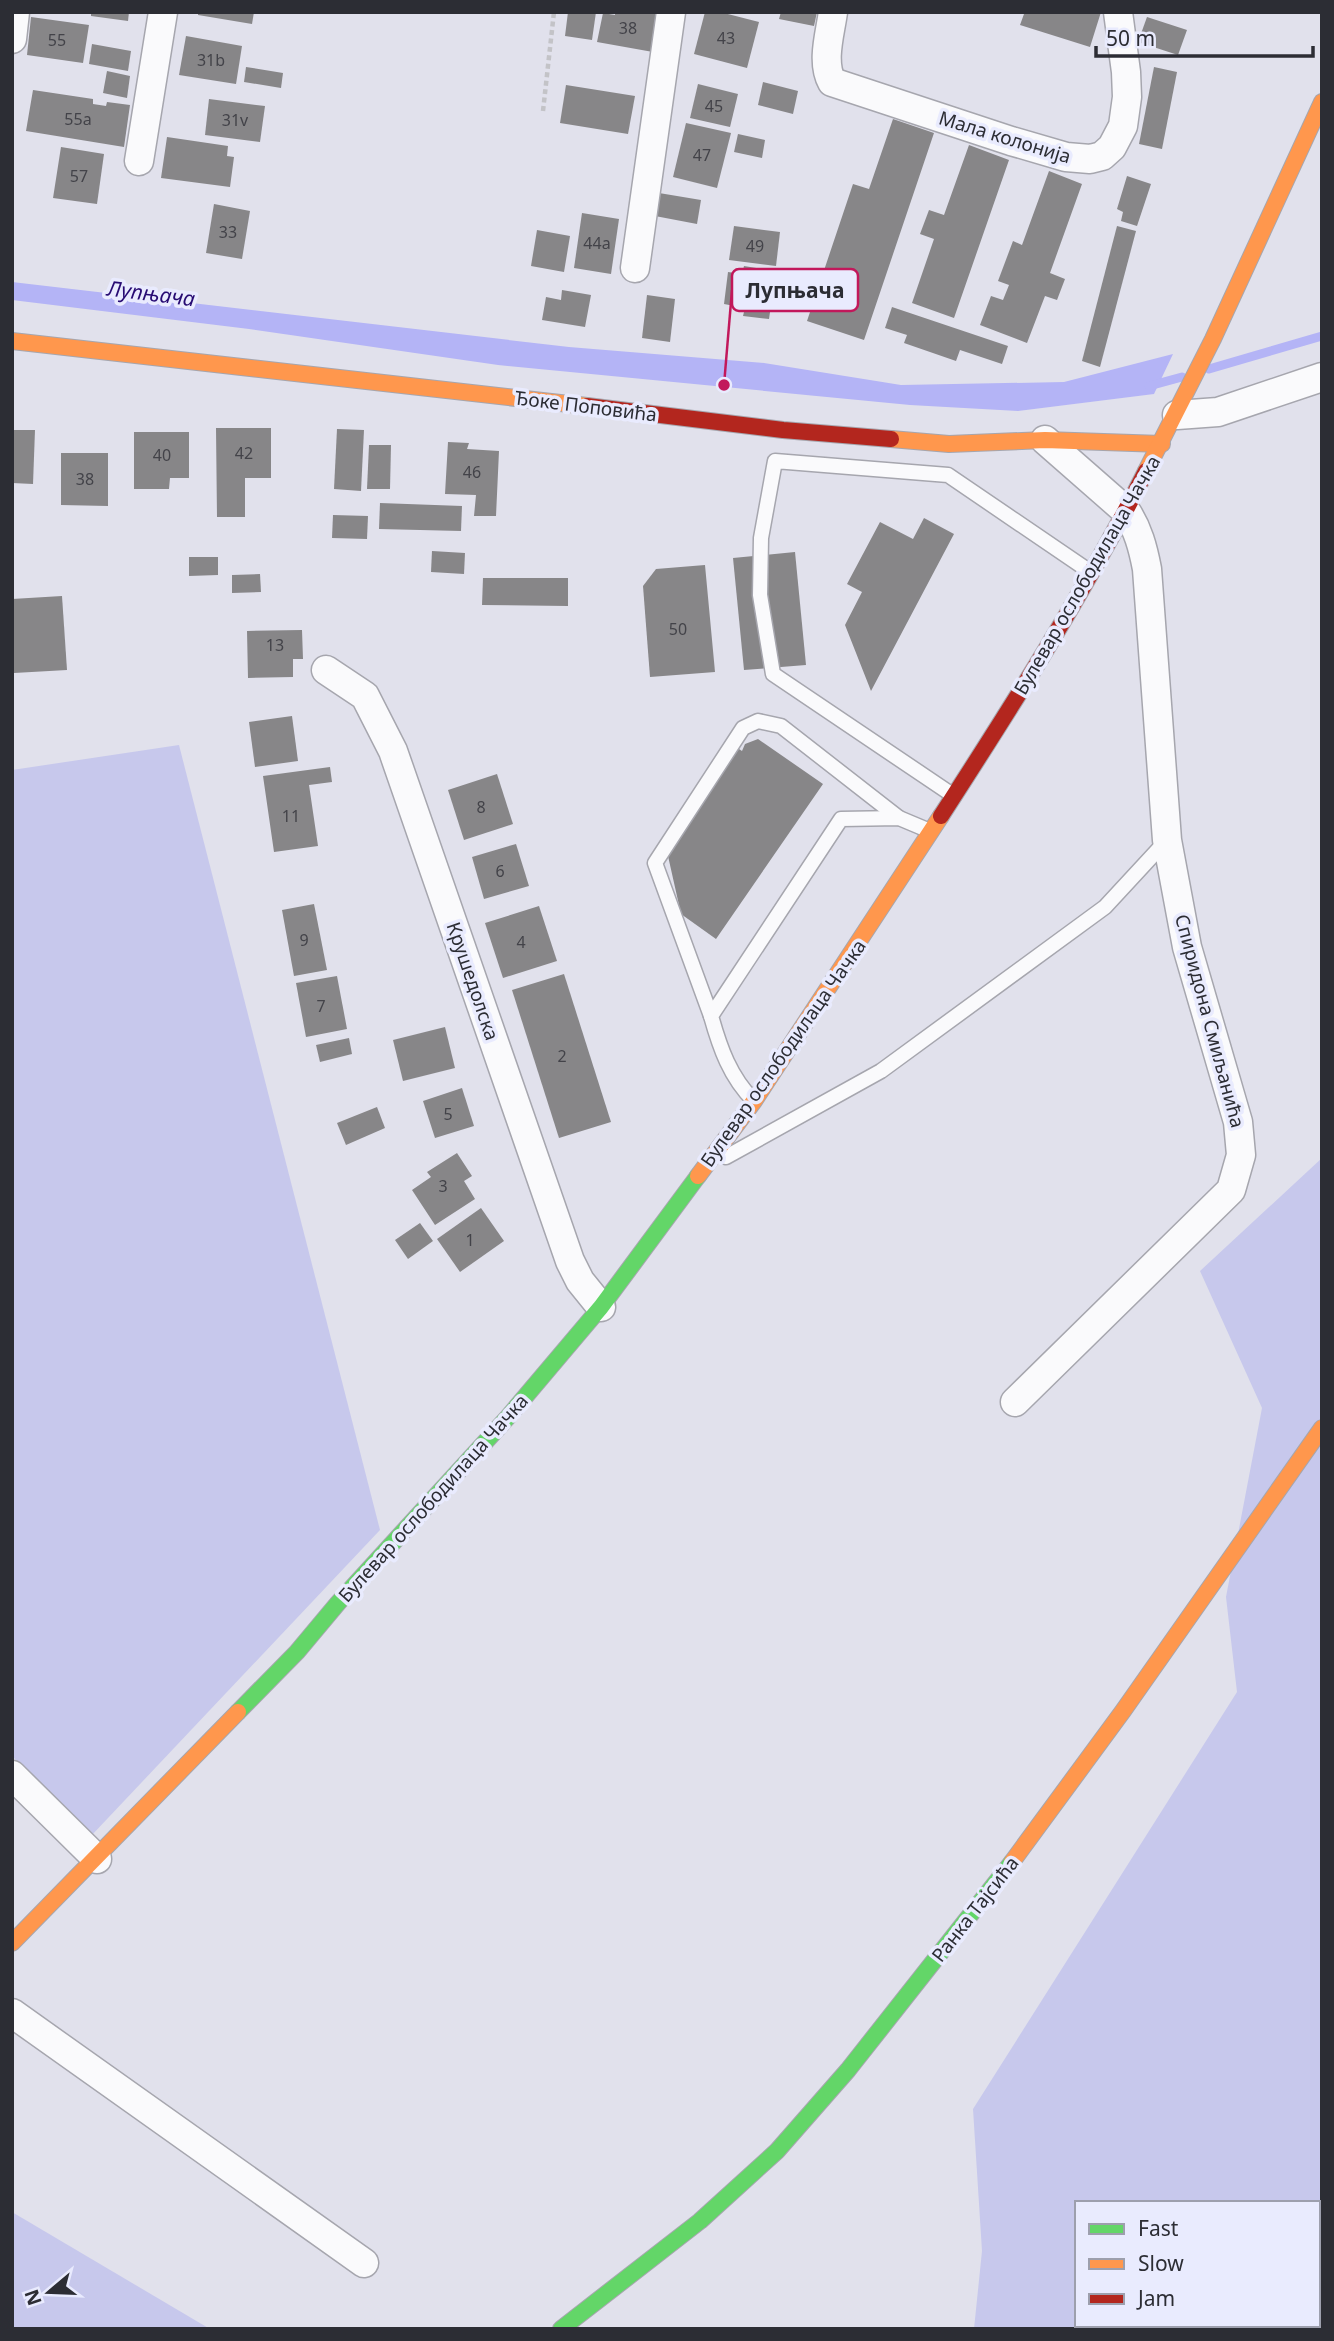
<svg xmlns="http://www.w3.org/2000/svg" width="1334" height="2341" font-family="'Noto Sans',sans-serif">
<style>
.green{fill:#c7c8ec;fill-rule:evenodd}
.water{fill:#b4b4f6}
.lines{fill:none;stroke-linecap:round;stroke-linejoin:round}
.stream{stroke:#b4b4f6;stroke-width:9}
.building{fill:#878688}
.lane-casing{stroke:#a6a6ae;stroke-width:17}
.street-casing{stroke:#a6a6ae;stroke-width:31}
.fast-casing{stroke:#a6a6ae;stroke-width:18}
.slow-casing{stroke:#a6a6ae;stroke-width:18}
.jam-casing{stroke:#a6a6ae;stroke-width:18}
.path{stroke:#c3c3c7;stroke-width:4.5;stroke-dasharray:5 3.5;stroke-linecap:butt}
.lane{stroke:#fafafc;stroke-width:14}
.street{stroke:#fafafc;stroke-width:28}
.fast{stroke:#63d668;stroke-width:16}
.slow{stroke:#ff974d;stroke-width:16}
.jam{stroke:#b3261e;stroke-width:16}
.labels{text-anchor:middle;stroke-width:7;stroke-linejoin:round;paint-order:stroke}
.number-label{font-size:16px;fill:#434349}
.street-label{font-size:19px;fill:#2c2d34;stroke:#e9ebfe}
.water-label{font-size:21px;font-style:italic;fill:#270b73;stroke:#e9ebfe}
.leader{fill:none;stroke:#c2185b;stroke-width:2.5}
.callout-dot{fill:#c2185b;stroke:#e9ebfe;stroke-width:2.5}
.callout{fill:#e9ebfe;stroke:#c2185b;stroke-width:2.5}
.callout-label{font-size:21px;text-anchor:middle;font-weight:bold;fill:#2c2d34}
</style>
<rect width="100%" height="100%" fill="#e1e1ec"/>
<!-- green -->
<g class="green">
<polygon points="179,745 380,1530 91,1836 12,1756 12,770"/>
<path d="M 1322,1158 L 1322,2329 L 974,2329 L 982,2251 L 973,2109 L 1237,1692 L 1226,1597 L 1262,1408 L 1200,1271 ZM 1077,2203 L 1318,2203 L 1318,2325 L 1077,2325 Z"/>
<polygon points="12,2212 210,2329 12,2329"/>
</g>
<!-- water -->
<polygon class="water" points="12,282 569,347 764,363 901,385 1064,382 1173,354 1154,394 1018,411 910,405 498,365 249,329 12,300"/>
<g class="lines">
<!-- stream -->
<g class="stream">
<polyline points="1209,369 1322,336"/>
<polyline points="1149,386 1182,377"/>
</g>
</g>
<!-- building -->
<g class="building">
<polygon points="91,12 129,12 128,21 91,16"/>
<polygon points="198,12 254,12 252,24 198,15"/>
<polygon points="568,12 596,12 592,40 565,36"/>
<polygon points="615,12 659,14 653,52 597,42 603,13 615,15"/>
<polygon points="705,12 720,12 759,22 747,68 694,54"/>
<polygon points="781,12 817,12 814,26 779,19"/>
<polygon points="1101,12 1090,47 1020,25 1024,14 1019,13"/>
<polygon points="31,17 89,25 83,63 27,55"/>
<polygon points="1147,17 1187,30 1178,55 1138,42"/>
<polygon points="186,36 242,46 236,84 179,75"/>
<polygon points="92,44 131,51 128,71 89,64"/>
<polygon points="246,67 283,73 281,88 244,82"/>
<polygon points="1154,67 1177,72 1162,149 1139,144"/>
<polygon points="107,71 130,76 127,98 103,93"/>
<polygon points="763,82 798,91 793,114 758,105"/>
<polygon points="698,84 738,94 730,127 690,118"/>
<polygon points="566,85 635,96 628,134 560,123"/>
<polygon points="33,90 93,99 93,104 106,106 107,102 130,105 124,147 26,131"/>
<polygon points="209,99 265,106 260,142 205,135"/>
<polygon points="893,119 934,133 864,340 807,321 853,184 869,189"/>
<polygon points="686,123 731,133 717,188 673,177"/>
<polygon points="738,134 765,140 762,158 734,152"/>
<polygon points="167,137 228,146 227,156 234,157 230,187 161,178"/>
<polygon points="969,145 1009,160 954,318 912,303 934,239 920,234 929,210 944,215"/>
<polygon points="61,147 104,154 97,204 53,198"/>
<polygon points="1049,171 1082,184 1050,273 1065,279 1057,300 1045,296 1027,343 980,325 991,296 1003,300 1009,285 998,281 1013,241 1022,245"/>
<polygon points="1127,176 1151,184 1137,226 1121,221 1123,212 1117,209"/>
<polygon points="659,193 701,200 697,224 655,216"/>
<polygon points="214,204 250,211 242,259 206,253"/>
<polygon points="582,213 619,219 611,274 574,268"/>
<polygon points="734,226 780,232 776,266 729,260"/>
<polygon points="1117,226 1136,231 1100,367 1082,361"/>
<polygon points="537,230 570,236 564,272 531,266"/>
<polygon points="744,266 776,271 769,319 743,316 745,308 724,304 728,272 742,274"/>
<polygon points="562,290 591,295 585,327 542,320 546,297 561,300"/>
<polygon points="647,295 675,299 670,342 642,338"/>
<polygon points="892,307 1008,346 1002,364 960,350 956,361 904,343 907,335 885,328"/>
<polygon points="216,428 271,428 271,478 245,478 245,517 217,517"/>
<polygon points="337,429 364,430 361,491 334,489"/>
<polygon points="12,430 35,430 33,484 12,483"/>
<polygon points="134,432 189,432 189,478 170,478 169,489 134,489"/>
<polygon points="448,442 469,443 467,449 499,451 496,516 474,516 476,495 445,494"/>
<polygon points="369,445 391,445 390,489 367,489"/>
<polygon points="61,453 108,453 108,506 61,505"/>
<polygon points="380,503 462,506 461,531 379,529"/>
<polygon points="333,515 368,516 367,539 332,538"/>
<polygon points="924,518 954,534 871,691 845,625 862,592 847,584 880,522 913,539"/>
<polygon points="432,551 465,553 464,574 431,572"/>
<polygon points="795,552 806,665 744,670 733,558"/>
<polygon points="189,557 218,557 218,575 189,576"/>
<polygon points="705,565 715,672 650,677 643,586 656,569"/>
<polygon points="260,574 261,592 232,593 232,575"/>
<polygon points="483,578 568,578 568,606 482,605"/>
<polygon points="62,596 67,670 14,673 12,599"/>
<polygon points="302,630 303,659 293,659 293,677 248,678 247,631"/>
<polygon points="292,716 298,761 255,767 249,722"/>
<polygon points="758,739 823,784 716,939 681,914 668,856 736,747 742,751 745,744"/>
<polygon points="330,767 332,782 309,785 318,846 274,852 263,776"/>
<polygon points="497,774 513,824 464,840 448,790"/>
<polygon points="516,844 529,886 484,899 472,857"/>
<polygon points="314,904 327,970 294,976 282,910"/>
<polygon points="539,906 557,961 503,978 485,923"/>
<polygon points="564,974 611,1122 559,1138 512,990"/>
<polygon points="337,976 347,1029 306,1037 296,983"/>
<polygon points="445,1027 455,1068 403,1081 393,1040"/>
<polygon points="349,1038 352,1054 320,1062 316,1045"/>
<polygon points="462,1088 474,1126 435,1138 423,1101"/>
<polygon points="377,1107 385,1128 346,1145 337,1123"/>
<polygon points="457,1153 472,1176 464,1181 475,1199 435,1225 412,1190 431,1177 427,1172"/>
<polygon points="481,1208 504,1241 460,1272 437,1239"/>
<polygon points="420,1223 433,1241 408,1259 395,1240"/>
</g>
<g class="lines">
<defs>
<g id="lane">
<polyline points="954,796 773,674 760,595 761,538 775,461 948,475 1089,571"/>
<polyline points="711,1016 655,863 743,728 758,721 781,726 899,818"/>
<path d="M 754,1101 C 730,1077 720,1048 711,1016 L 841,819 L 899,818 L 930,831"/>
<polyline points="726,1157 881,1071 1105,907 1167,840"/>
</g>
<g id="street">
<path d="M 833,12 C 830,34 821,62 832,82 L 1011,141 L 1066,157 L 1090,159 L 1102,156 L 1112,147 L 1123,126 L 1127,97 L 1126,72 L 1118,12"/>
<polyline points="12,39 15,12"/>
<polyline points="139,161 163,12"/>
<polyline points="635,268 671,12"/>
<polyline points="1177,415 1218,412 1322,377"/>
<polyline points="326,670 365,696 393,751 570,1261 580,1281 601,1307"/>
<path d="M 1015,1402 L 1231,1190 L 1241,1155 L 1238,1122 L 1187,947 L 1167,840 L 1147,569 C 1143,548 1138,529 1126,511 L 1045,440"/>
<polyline points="12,1775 97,1859"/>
<polyline points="12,2013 364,2263"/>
</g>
<g id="fast">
<polyline points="238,1712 297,1652 338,1603 508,1417 601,1307 698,1176"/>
<polyline points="561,2329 700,2221 777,2151 848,2070 1012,1862"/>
</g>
<g id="slow">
<polyline points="12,341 587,406"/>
<polyline points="891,439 949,444 1045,440 1162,444"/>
<polyline points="1146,471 1213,339 1322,102"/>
<polyline points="698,1176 754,1101 941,816"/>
<polyline points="1012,1862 1123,1711 1322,1428"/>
<polyline points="12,1943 238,1712"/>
</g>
<g id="jam">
<polyline points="587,406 783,430 891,439"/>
<path d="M 941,816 C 1014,703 1086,590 1146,471"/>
</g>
</defs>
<!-- lane casing -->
<use href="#lane" class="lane-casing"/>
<!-- street casing -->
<use href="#street" class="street-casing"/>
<!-- fast casing -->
<use href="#fast" class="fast-casing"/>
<!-- slow casing -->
<use href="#slow" class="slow-casing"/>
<!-- jam casing -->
<use href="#jam" class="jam-casing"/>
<!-- path -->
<polyline class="path" points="543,111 554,12"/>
<!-- lane -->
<use href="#lane" class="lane"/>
<!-- street -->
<use href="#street" class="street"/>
<!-- fast -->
<use href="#fast" class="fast"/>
<!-- slow -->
<use href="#slow" class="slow"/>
<!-- jam -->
<use href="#jam" class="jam"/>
</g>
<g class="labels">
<!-- number labels -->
<g class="number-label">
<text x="628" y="34">38</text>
<text x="726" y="44">43</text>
<text x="57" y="46">55</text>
<text x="211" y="66">31b</text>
<text x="714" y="112">45</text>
<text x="78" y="125">55a</text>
<text x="235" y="126">31v</text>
<text x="702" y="161">47</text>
<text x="79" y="182">57</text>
<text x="228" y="238">33</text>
<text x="597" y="249">44a</text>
<text x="755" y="252">49</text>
<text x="244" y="459">42</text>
<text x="162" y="461">40</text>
<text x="472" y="478">46</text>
<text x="85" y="485">38</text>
<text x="678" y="635">50</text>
<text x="275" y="651">13</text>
<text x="481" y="813">8</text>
<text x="291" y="822">11</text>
<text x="500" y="877">6</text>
<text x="304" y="946">9</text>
<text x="521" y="948">4</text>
<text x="321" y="1012">7</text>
<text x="562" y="1062">2</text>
<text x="448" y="1120">5</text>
<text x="443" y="1192">3</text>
<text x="470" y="1246">1</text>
</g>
<!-- street labels -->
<g class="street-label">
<text transform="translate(1005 137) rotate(17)" y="7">Мала колонија</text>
<text transform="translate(586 406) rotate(7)" y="7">Ђоке Поповића</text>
<text transform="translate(1087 575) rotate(-60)" y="7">Булевар ослободилаца Чачка</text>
<text transform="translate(473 981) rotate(71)" y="7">Крушедолска</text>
<text transform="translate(1210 1021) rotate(75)" y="7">Спиридона Смиљанића</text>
<text transform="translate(783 1053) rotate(-55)" y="7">Булевар ослободилаца Чачка</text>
<text transform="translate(433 1498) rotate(-48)" y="7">Булевар ослободилаца Чачка</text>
<text transform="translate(975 1909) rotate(-52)" y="7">Ранка Тајсића</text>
</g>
<!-- water labels -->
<g class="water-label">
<text transform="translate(151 294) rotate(7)" y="7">Лупњача</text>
</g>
</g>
<!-- callouts -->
<path class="leader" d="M724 385L732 290"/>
<circle class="callout-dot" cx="724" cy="385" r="7"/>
<rect class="callout" x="732" y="269" width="126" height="42" rx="7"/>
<g class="callout-label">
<text x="795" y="298">Лупњача</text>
</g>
<!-- border -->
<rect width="1334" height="2341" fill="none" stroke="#2c2d34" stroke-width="28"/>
<!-- legend -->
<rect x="1075" y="2201" width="245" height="126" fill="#e9ebfe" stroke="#9d9fad" stroke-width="2"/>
<rect x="1089" y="2224" width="35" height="10" fill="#63d668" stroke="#9d9fad" stroke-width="2"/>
<text x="1138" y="2236" font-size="21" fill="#2c2d34">Fast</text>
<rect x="1089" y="2259" width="35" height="10" fill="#ff974d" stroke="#9d9fad" stroke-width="2"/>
<text x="1138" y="2271" font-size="21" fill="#2c2d34">Slow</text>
<rect x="1089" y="2294" width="35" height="10" fill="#b3261e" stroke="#9d9fad" stroke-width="2"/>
<text x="1138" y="2306" font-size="21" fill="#2c2d34">Jam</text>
<!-- north arrow -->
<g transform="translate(49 2292) rotate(251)" stroke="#e9ebfe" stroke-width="5" paint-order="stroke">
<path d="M0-5L12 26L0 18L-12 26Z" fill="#2c2d34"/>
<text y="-10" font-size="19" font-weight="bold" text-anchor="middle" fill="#2c2d34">N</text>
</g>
<!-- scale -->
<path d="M1096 46v10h217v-10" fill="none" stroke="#2c2d34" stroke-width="3.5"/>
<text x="1106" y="46" font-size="21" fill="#2c2d34" stroke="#e9ebfe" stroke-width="5" paint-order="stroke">50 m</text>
</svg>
